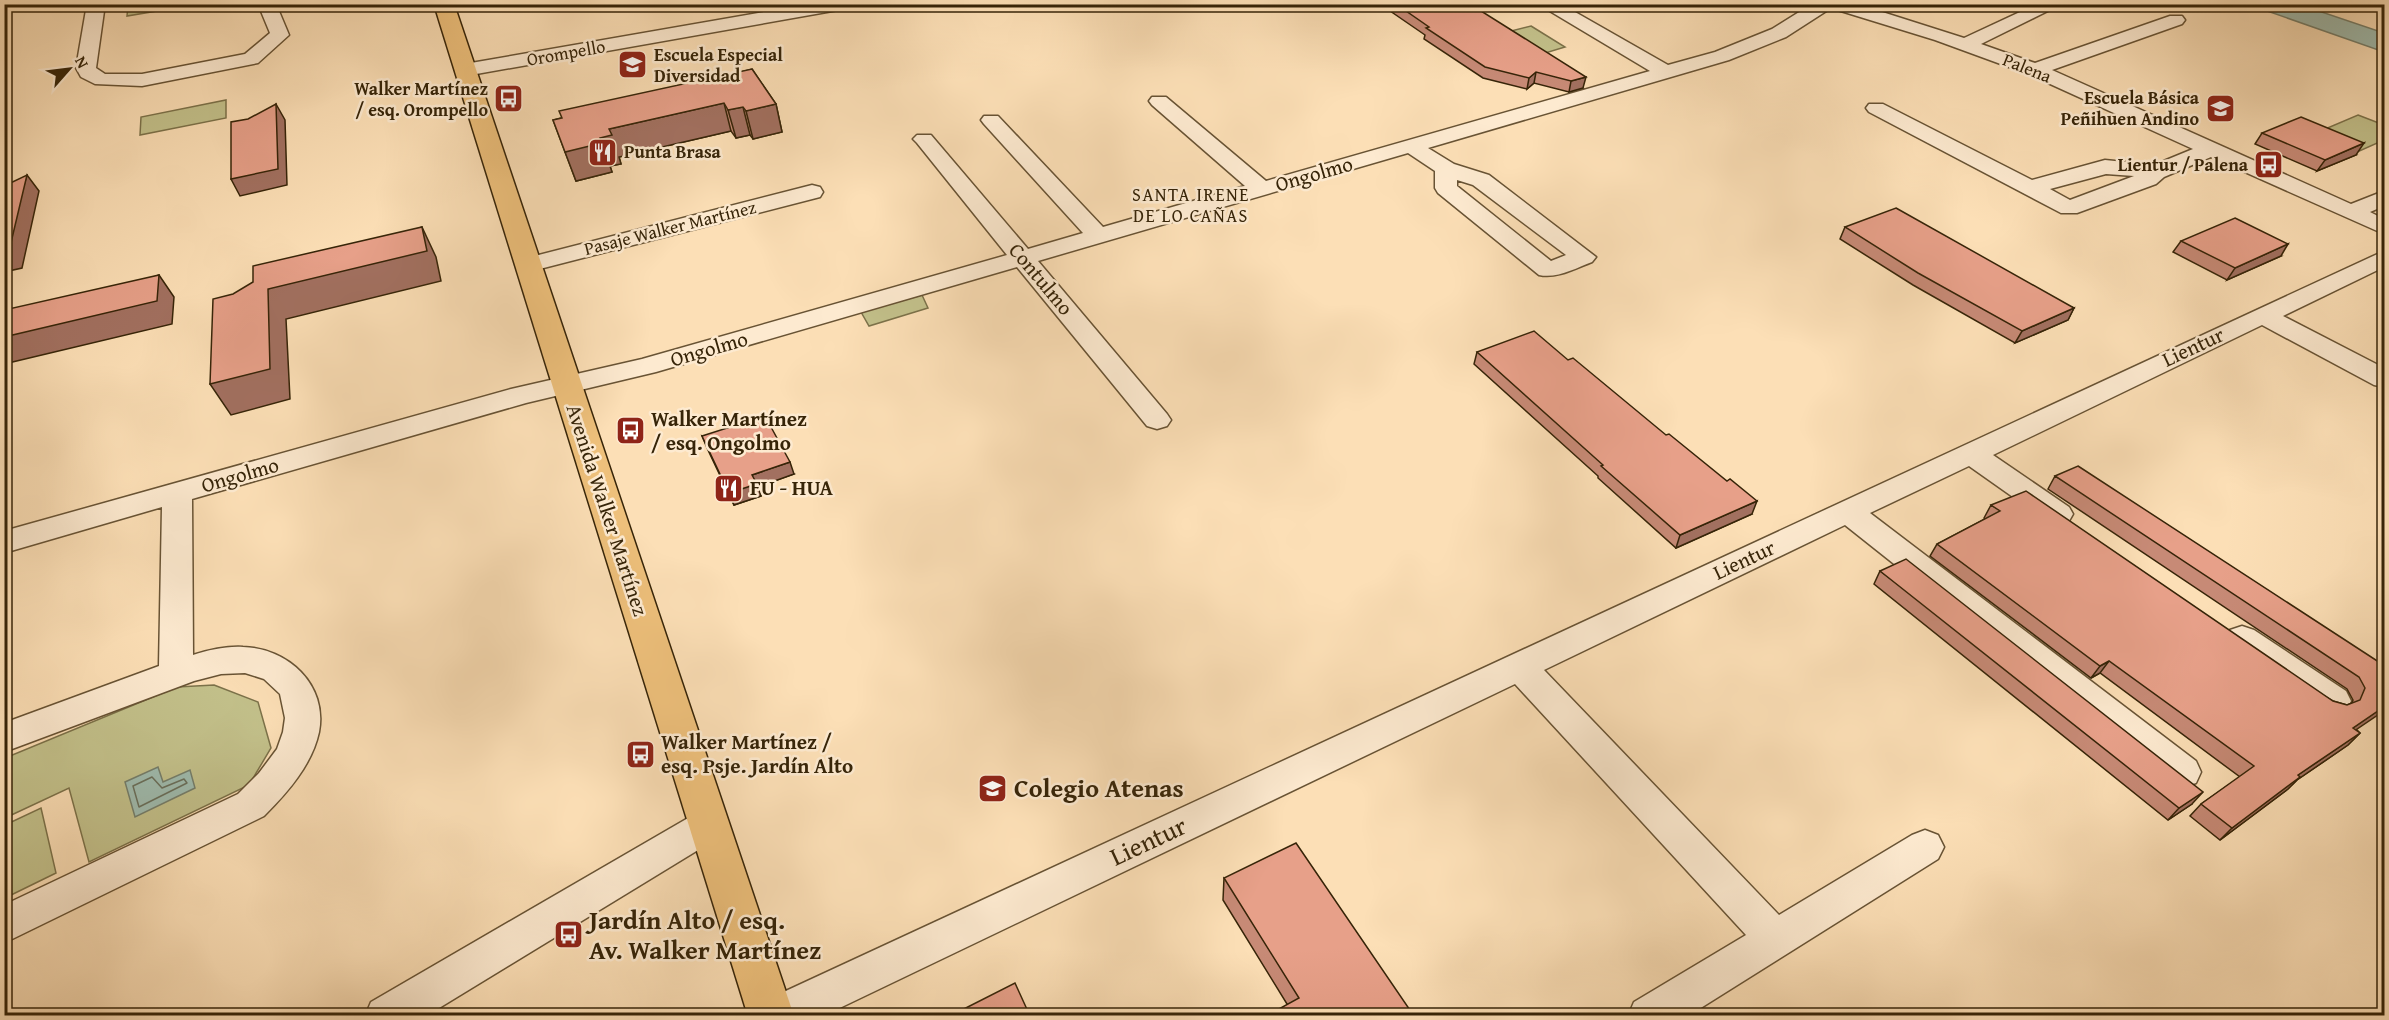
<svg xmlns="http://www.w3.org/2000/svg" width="2389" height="1020" font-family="'Gentium Book Plus',serif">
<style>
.green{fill:#c3c18b;stroke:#7c724a;stroke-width:1.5}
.water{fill:#9fbcaf;stroke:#757f6c;stroke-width:1.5}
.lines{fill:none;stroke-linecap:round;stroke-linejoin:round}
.shore{stroke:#6a705c;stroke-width:1.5}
.minor-casing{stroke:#685334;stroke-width:3}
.major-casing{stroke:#362408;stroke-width:3}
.minor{fill:#fdead0;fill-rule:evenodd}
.major{fill:#eec07b;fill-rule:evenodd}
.wall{fill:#c78a76;stroke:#362408;stroke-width:1.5}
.shaded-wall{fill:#a27060;stroke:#362408;stroke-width:1.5}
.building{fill:#e7a089;stroke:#362408;stroke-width:1.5}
.labels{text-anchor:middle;stroke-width:5;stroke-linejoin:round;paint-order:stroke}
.far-street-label{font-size:18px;fill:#362408;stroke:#fdead0}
.far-poi-label{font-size:18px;font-weight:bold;fill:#362408;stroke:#fdead0;text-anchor:end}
.far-neighbourhood-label{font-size:18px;letter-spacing:1.5px;fill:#362408;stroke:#fdead0}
.street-label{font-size:21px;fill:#362408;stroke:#fdead0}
.poi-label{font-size:21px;font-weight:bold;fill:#362408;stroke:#fdead0;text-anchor:start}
.near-poi-label{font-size:26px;font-weight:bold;fill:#362408;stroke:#fdead0;text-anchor:start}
.near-street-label{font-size:26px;fill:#362408;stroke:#fdead0}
</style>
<rect width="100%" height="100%" fill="#fcdfb6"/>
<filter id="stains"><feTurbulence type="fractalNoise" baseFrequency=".00333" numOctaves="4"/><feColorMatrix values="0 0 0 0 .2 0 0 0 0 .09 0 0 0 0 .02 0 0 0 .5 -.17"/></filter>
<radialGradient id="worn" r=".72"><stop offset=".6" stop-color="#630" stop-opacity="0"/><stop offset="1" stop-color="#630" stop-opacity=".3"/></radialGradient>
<!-- green -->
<g class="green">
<polygon points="128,5 128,4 193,5 127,16"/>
<polygon points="1531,26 1565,47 1542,54 1507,32"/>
<polygon points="226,100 226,118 140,135 141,117"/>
<polygon points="2358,115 2384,125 2384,140 2355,153 2311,135"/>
<polygon points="922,295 928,308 869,326 861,312"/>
<polygon points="214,685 258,702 271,748 249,785 89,862 69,788 5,818 5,758 177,687"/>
<polygon points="41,808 56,873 5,898 5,825"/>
</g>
<!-- water -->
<g class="water">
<polygon points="2250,5 2301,5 2384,33 2384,52"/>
<polygon points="158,767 163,782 190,770 195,788 135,817 125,782"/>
</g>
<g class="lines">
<!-- shore -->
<polygon class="shore" points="152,777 162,788 184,779 187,783 139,807 133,786"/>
<defs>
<g id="minor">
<polygon points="87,4 105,4 96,68 105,74 142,74 245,54 270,33 258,4 276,4 289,35 258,63 142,86 95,84 81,77 76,68"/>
<polygon points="810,4 853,4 844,9 465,76 455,70 465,64"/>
<path d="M 1538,4 L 1561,4 L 1668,65 L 1715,52 L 1772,29 L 1812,4 L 1857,4 L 1964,38 L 2037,4 L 2062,4 L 1981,44 L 2035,63 L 2170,16 L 2182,16 L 2185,20 L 2182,24 L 2052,70 L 2351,204 L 2384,191 L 2384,206 L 2370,212 L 2384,219 L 2384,234 L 2211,157 L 2164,177 L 2156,184 L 2077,213 L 2061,213 L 1869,112 L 1866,108 L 1869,104 L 1883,104 L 2032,180 L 2105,160 L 2154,165 L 2193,149 L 2028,74 L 1935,40 L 1831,8 L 1786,37 L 1729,60 L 1428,148 L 1454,164 L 1489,175 L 1596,257 L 1592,262 C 1576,268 1557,279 1539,275 L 1438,193 L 1435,188 L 1435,171 L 1408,153 L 1038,261 L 1167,414 L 1171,420 L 1167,426 L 1157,429 L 1147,426 L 1017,267 L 656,372 L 526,403 L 192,499 L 193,655 C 209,650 226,646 243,647 C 288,648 328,685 319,732 C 312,765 287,793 264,816 L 4,943 L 4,905 L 238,794 L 259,773 L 277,749 L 283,732 L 285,718 L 280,694 L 264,679 L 245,673 L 221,674 L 194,681 L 4,752 L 4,723 L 159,666 L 162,507 L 4,553 L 4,531 L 511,389 L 642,359 L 1007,255 L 917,143 L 913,139 L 917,135 L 931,135 L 1028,249 L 1083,233 L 984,124 L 981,120 L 984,116 L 998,116 L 1103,227 L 1245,186 L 1152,105 L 1149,101 L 1152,97 L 1166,97 L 1266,181 L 1650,71 ZM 2106,174 L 2134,176 L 2070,200 L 2050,189 ZM 1457,180 L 1473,185 L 1566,255 L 1551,261 L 1457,186 Z"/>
<polygon points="812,185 820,187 823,192 820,197 528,272 519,270 516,265 519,260"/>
<polygon points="2384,251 2384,267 2283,316 2384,368 2384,387 2374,385 2262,325 1993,455 2069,507 2073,514 2069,521 2058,524 2047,521 1969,466 1870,513 2196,761 2201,772 2196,783 2183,787 2170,783 1845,525 1544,670 1779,915 1912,835 1925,830 1938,835 1944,847 1938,859 1688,1016 1628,1016 1634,1002 1746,935 1515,684 823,1016 756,1016 762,1002"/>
<polygon points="2242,626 2254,630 2346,691 2351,701 2346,711 2334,715 2322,711 2230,648 2225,639 2230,630"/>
<polygon points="708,809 721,814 727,825 721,836 426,1016 365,1016 371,1002 695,814"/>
</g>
<polygon id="major" points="434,4 454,4 794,1016 748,1016"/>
</defs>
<!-- minor casing -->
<use href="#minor" class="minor-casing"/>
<!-- major casing -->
<use href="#major" class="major-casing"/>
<!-- minor -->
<use href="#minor" class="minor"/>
<!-- major -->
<use href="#major" class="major"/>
</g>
<!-- wall -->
<g class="wall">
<polygon points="1380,4 1470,4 1583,88 1569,92 1534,83 1527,89 1483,78 1424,39 1425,35"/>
<polygon points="752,69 776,104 782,132 753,139 750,135 736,138 731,131 619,157 621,164 610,166 612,172 576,181 553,120"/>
<polygon points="2262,133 2356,155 2317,171 2255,144"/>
<polygon points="1845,227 2074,308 2068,320 2015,343 1913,285 1840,239"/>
<polygon points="2181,241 2281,256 2227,280 2173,252"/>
<polygon points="1477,352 1568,360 1752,514 1676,548 1598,478 1598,476 1474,364"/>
<polygon points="702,436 794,474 758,487 761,496 734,505 707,448"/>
<polygon points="2055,476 2385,666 2356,729 2360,733 2348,745 2297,780 2288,789 2220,840 2190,816 2201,804 2240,777 2100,673 2091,678 1930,556 1937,544 1985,519 1984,518 1991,505 2333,701 2347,705 2352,703 2353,700 2347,689 2048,489"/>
<polygon points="1880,571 2192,804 2168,820 1874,584"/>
<polygon points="1224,878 1414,1016 1287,1004 1223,900"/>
</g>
<!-- shaded-wall -->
<g class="shaded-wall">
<polygon points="1536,72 1534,83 1527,89 1529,78"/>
<polygon points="1586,77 1583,88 1569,92 1571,81"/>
<polygon points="724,103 731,131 619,157 621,164 610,166 612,172 576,181 565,152 600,138 609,129"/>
<polygon points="276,104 285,120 287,185 240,196 231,179"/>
<polygon points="776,104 782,132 753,139 746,111"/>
<polygon points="743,107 750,135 736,138 728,110"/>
<polygon points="2364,143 2356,155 2317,171 2325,160"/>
<polygon points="27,175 39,191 22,268 4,272 4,252"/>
<polygon points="422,227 436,257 441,281 286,319 290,399 231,415 210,384 268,289"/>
<polygon points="2288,244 2281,256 2227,280 2235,268"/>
<polygon points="159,275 174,297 172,324 4,364 4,337"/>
<polygon points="2074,308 2068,320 2015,343 2022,331"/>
<polygon points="790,462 794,474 758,487 761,496 734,505 729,493 752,475"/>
<polygon points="1757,501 1752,514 1676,548 1680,535"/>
<polygon points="2109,661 2100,673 2091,678 2100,666"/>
<polygon points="2385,706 2385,710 2341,740 2353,728"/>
<polygon points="2360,733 2348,745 2297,780 2288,789 2220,840 2232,828 2298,775"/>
<polygon points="2203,792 2192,804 2168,820 2179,808"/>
</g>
<!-- building -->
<g class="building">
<polygon points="1396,4 1470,4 1586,77 1571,81 1536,72 1529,78 1485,67 1426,28 1429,27"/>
<polygon points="752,69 776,104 746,111 743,107 728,110 724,103 609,129 612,135 600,138 602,143 565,152 553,120 562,118 559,111"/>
<polygon points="276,104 278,169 231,179 231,122 248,119"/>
<polygon points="2301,117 2364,143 2325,160 2262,133"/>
<polygon points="27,175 9,251 4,252 4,186"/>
<polygon points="1896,208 2074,308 2022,331 1918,273 1845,227"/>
<polygon points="2235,218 2288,244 2235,268 2181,241"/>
<polygon points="422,227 427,251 268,289 270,369 210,384 213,299 233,294 253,282 253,266"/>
<polygon points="159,275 157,301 4,337 4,310"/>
<polygon points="1534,331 1568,360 1573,358 1666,435 1669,434 1727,481 1730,479 1757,501 1680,535 1601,466 1603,465 1477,352"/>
<polygon points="765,416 790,462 752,475 757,484 729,493 702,436"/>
<polygon points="2078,466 2385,666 2385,706 2353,728 2360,733 2298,775 2300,777 2232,828 2201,804 2254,766 2109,661 2100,666 1937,544 2000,511 1991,505 2026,491 2333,701 2347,705 2360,700 2365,688 2359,677 2055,476"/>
<polygon points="1906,559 2203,792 2179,808 1880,571"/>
<polygon points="1296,843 1414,1016 1266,1016 1299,998 1224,878"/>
<polygon points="1015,983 1030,1016 950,1016"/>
</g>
<!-- icons -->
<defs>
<symbol id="school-square" viewBox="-11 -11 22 22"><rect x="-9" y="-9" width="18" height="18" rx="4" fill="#8f2418" stroke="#fdead0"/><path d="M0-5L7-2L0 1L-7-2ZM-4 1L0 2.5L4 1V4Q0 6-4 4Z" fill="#fff"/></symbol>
<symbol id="bus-square" viewBox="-11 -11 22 22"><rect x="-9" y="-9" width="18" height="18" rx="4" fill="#8f2418" stroke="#fdead0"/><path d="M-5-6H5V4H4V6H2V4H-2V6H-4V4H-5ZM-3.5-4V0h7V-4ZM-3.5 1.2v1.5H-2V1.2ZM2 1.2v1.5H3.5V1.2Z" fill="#fff"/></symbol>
<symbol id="restaurant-square" viewBox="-11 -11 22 22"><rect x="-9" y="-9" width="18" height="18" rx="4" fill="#8f2418" stroke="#fdead0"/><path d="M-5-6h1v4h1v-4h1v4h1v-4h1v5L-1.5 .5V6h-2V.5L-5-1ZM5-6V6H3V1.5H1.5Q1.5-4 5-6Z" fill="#fff"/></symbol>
</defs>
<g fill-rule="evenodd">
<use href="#school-square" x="616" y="48" width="33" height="33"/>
<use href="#bus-square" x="492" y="82" width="33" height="33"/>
<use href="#school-square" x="2204" y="92" width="33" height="33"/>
<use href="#restaurant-square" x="586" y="136" width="33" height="33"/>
<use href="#bus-square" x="2252" y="148" width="33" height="33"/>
<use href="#bus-square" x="614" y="414" width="33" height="33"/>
<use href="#restaurant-square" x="712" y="472" width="33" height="33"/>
<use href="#bus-square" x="624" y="738" width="33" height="33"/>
<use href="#school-square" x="976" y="772" width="33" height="33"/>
<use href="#bus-square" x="552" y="918" width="33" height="33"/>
</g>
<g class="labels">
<!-- far-street labels -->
<g class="far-street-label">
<text transform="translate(566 53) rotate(-10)" y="6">Orompello</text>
<text transform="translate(2027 68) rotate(22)" y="6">Palena</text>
<text transform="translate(670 228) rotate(-14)" y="6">Pasaje Walker Martínez</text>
</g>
<!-- far-poi labels -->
<g class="far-poi-label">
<text x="654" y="61" text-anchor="start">Escuela Especial<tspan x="654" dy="21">Diversidad</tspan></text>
<text x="488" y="95">Walker Martínez<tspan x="488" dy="21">/ esq. Orompello</tspan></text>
<text x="2199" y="104">Escuela Básica<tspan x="2199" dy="21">Peñihuen Andino</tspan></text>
<text x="624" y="158" text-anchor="start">Punta Brasa</text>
<text x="2248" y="171">Lientur / Palena</text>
</g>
<!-- far-neighbourhood labels -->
<g class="far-neighbourhood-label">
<text x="1191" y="201">SANTA IRENE<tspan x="1191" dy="21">DE LO CAÑAS</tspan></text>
</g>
<!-- street labels -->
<g class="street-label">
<text transform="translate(1314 174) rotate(-16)" y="7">Ongolmo</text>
<text transform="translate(1041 279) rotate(50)" y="7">Contulmo</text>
<text transform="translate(2193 347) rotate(-25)" y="7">Lientur</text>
<text transform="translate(709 349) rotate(-16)" y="7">Ongolmo</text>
<text transform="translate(240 475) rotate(-16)" y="7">Ongolmo</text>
<text transform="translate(607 510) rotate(72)" y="7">Avenida Walker Martínez</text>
<text transform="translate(1744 560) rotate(-25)" y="7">Lientur</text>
</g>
<!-- poi labels -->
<g class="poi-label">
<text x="651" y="426">Walker Martínez<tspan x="651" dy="24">/ esq. Ongolmo</tspan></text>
<text x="750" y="495">FU - HUA</text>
<text x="661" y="749">Walker Martínez /<tspan x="661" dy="24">esq. Psje. Jardín Alto</tspan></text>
</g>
<!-- near-poi labels -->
<g class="near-poi-label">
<text x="1014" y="797">Colegio Atenas</text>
<text x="589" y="929">Jardín Alto / esq.<tspan x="589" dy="30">Av. Walker Martínez</tspan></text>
</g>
<!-- near-street labels -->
<g class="near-street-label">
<text transform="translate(1148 841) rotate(-25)" y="9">Lientur</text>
</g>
</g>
<!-- margin -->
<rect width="2389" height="1020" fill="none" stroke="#fcdfb6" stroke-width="24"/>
<rect x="6" y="6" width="2377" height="1008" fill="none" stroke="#362408" stroke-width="3"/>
<rect x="12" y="12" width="2365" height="996" fill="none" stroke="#362408" stroke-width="1.5"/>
<!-- north arrow -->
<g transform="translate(69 69) rotate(62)" stroke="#fdead0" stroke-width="4.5" paint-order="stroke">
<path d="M0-4.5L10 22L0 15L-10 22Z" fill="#362408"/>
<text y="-9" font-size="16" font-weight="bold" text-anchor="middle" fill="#362408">N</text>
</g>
<rect width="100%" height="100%" filter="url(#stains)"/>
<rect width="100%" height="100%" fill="url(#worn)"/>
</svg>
